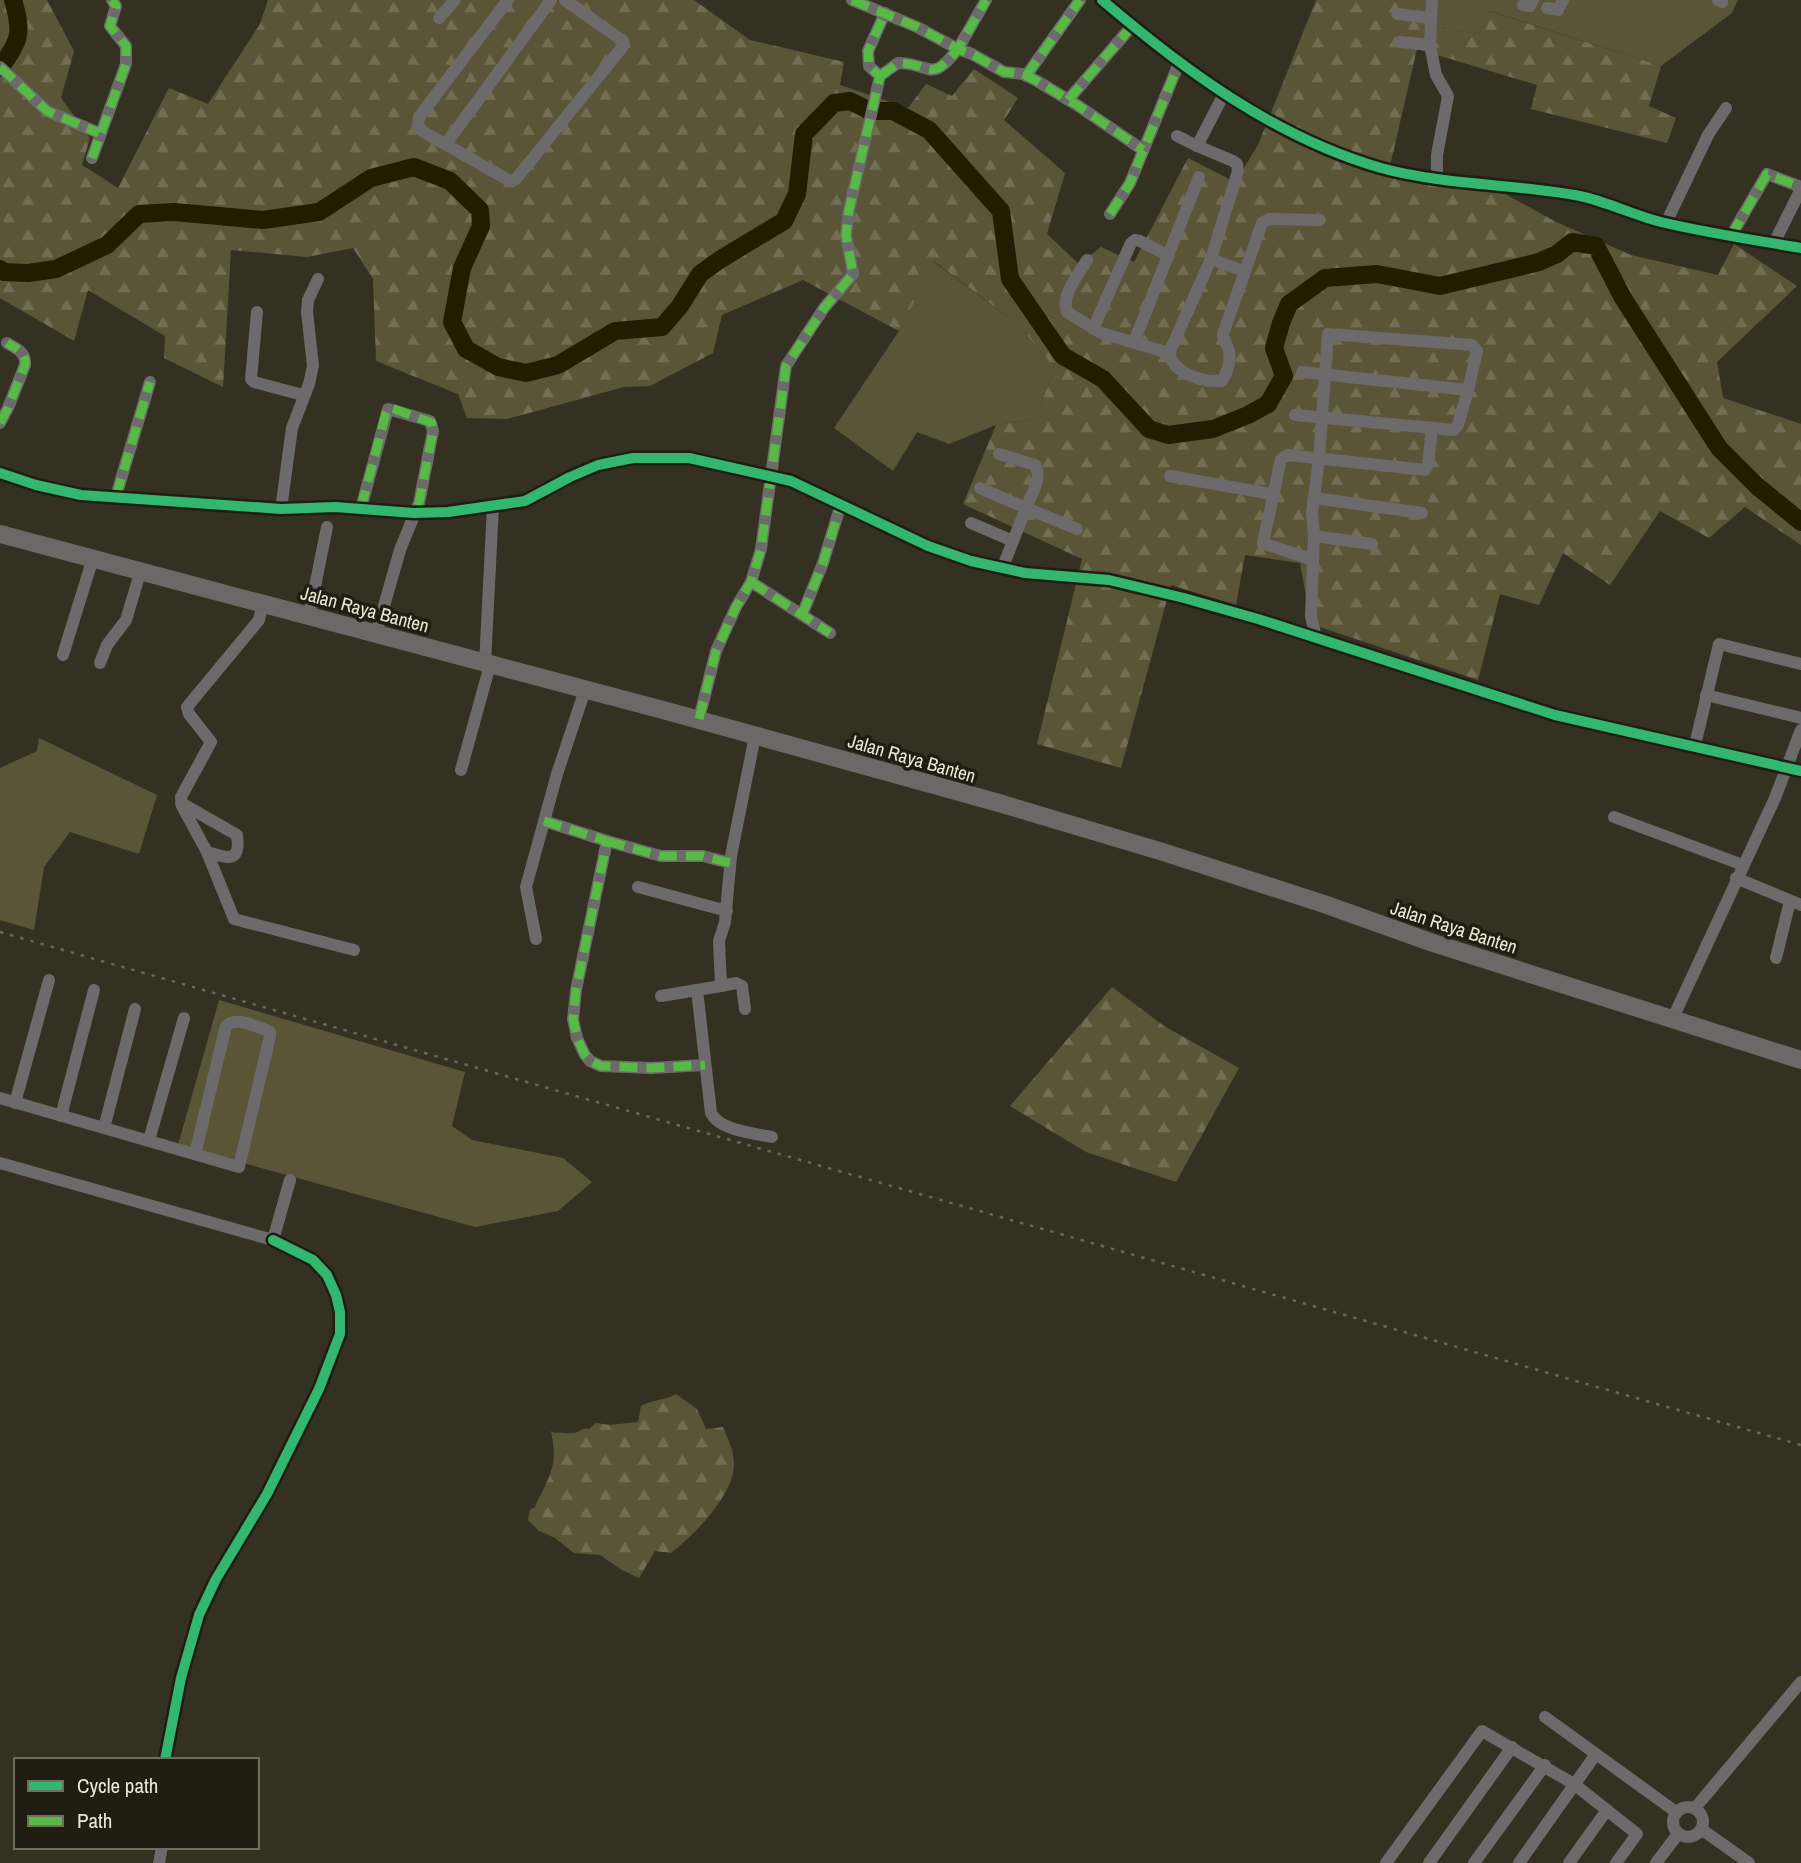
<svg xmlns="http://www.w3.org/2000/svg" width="1801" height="1863" font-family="'Archivo Narrow',sans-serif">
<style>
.grass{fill:#5b5538}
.forest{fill:url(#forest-firs)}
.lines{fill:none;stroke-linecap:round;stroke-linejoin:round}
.river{stroke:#221c03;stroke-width:18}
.minor{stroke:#6c6a6b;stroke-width:12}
.primary{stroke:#6b6867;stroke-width:18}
.rail{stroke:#696761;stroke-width:2.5;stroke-dasharray:3.5 7;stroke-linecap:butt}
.quiet{stroke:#58b947;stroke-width:9;stroke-dasharray:18 9;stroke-linecap:butt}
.cycleway-casing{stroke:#201e12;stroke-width:15}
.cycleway{stroke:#33b770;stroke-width:10}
.labels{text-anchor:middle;stroke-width:7;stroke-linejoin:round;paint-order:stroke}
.street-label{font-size:19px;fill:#eae7d6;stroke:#201e12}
</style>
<defs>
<pattern id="forest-firs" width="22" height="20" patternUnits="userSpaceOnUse" patternTransform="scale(1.75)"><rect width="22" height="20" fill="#5b5538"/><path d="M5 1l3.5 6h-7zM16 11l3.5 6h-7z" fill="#736d54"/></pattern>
</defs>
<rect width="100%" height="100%" fill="#343122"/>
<!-- grass -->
<g class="grass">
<polygon points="1428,0 1738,0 1732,13 1661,66 1490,11 1479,34 1428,26"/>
<polygon points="934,262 1017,324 1055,368 1034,420 996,425 949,444 917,432 893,471 834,428 899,331"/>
<polygon points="39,738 157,795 139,854 70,832 44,867 34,930 0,920 0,768 37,751"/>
<polygon points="219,1000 465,1072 452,1126 472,1140 563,1158 592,1182 558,1211 475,1227 178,1145"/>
</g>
<!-- forest -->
<g class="forest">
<polygon points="0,0 47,0 74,51 61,98 90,138 82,165 118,188 169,88 208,104 260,24 268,0 694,0 750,40 844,62 840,85 908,108 926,84 952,96 974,69 1018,98 1004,120 1065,173 1047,234 1079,264 1101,247 1134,262 1188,158 1235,182 1258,145 1316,0 1428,0 1428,26 1479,34 1489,11 1661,66 1649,106 1676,118 1667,143 1531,109 1537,85 1417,49 1389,170 1498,190 1556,222 1631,255 1718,275 1734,244 1797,286 1717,362 1723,398 1801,424 1801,545 1745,507 1709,538 1660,511 1610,585 1563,553 1539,605 1500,594 1478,680 1311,624 1300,563 1245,555 1236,605 1171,585 1121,768 1037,744 1082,559 963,504 996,425 1034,420 1055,368 1017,324 935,262 899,331 803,280 722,315 713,353 650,386 624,387 507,419 467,418 458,394 376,361 373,279 353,248 307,257 231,250 223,387 164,358 165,336 88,290 74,341 0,298"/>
<polygon points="1112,987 1164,1026 1239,1068 1176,1182 1086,1152 1010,1106"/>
<path d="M 676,1394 L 697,1409 L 706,1429 L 723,1427 C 728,1439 734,1451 734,1464 C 734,1495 694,1535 671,1553 L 655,1551 L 639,1578 L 622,1570 L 600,1555 L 574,1553 L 555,1538 L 539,1531 L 528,1520 L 530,1510 L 535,1507 C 549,1476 559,1466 551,1431 L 555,1433 C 562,1432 569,1434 575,1433 C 581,1431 582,1428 589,1429 L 596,1423 L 610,1425 L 638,1422 L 641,1406 C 653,1399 665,1401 676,1394 Z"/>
</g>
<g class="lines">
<!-- river -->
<g class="river">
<path d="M 0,68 C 20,40 23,34 13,0"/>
<polyline points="0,269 4,272 28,273 56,269 107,245 139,214 174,212 263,220 319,212 371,178 414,167 450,181 480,210 481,226 462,268 452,322 466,349 498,367 526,373 558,365 615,331 662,327 680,306 700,274 721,259 784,221 797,194 804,134 834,103 850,101 870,111 893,111 929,130 1001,211 1010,279 1063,356 1103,379 1149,429 1168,435 1213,429 1248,415 1268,404 1284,376 1274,348 1281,323 1289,304 1325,278 1377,274 1440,286 1539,262 1557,254 1572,242 1596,246 1623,298 1719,448 1757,486 1801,522"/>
</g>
<!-- minor -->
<g class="minor">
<polyline points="508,0 419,117 418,124 422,131 510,181 516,179 624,45 623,41 565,0"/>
<polyline points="852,0 917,27 958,49 986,0"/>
<path d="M 1102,0 C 1184,70 1276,138 1381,168 C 1443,185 1516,184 1580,196 C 1608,202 1633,215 1661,222 C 1707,233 1754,240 1801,248"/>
<polyline points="1432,0 1430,45 1436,75 1448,96 1437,155 1437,177"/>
<polyline points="1718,0 1722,2"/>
<polyline points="1523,5 1530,6 1533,0"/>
<polyline points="1547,8 1558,10 1563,0"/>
<polyline points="1397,14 1430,18"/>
<polyline points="439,18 455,0"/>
<polyline points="1400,42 1430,45"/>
<polyline points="0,67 47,111 99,133"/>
<path d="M 880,76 L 898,63 C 932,63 929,85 958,49 L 972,54 L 1004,72 L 1023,74 L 1037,81 L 1077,105 L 1143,150"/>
<polyline points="1026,76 1080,0"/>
<polyline points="1068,100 1132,26"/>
<polyline points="1177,136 1197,146"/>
<polyline points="446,144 551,0"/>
<polyline points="92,158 126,64 126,46 110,26 116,6 112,0"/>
<polyline points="1110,214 1130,183 1179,63"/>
<polyline points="1666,223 1708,135 1726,108"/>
<polyline points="1731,236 1767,174 1801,187"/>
<polyline points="1774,243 1801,189"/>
<polyline points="1211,259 1243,271"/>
<path d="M 1087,260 C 1079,274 1060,296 1067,312 L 1101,333 L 1169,353 C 1174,374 1202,382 1221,381 C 1227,375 1231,360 1229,351 C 1228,345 1223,341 1223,334 L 1262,223 L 1269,219 L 1320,220"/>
<polyline points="257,312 251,379 254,382 303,395"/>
<polyline points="1093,329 1131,243 1135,240 1140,241 1169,256"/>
<polyline points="1134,342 1199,177"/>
<polyline points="1169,353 1211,259 1238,171 1237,164 1233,161 1197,146 1224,94"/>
<polyline points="1295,415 1454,430 1458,425 1468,390 1302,372"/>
<path d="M 0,423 L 8,408 L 25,365 C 26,352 17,349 7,343"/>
<polyline points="0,473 36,485 81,495 281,509 335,507 414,513 448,512 525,501 570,477 598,465 633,458 689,458 791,481 928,546 971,561 1025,573 1109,580 1184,598 1258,619 1555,715 1801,771"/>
<polyline points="1170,476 1272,494"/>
<path d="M 980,488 L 1026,508 C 1031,495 1043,478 1035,465 L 999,454"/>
<polyline points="116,496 150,382"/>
<polyline points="1314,498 1422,513"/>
<polyline points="361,508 388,409 430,421 433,431 419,503 400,550 376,634"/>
<polyline points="281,509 292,428 309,384 313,366 307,312 308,300 318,279"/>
<polyline points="971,523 1013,541"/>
<polyline points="1314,536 1372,544"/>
<polyline points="1313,560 1263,543 1281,459 1288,455 1425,470 1428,465 1432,429"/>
<polyline points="1002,569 1026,508 1077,529"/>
<polyline points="751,582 830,633"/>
<polyline points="263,603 259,620 187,707 189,714 211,742 181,797 182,806 207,852 234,919 354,950"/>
<polyline points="802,615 823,563 841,504"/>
<polyline points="309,616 327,527"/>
<polyline points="1316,638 1311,616 1314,536 1312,512 1319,459 1328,334 1472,345 1477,351 1468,390"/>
<polyline points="63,655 93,558"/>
<polyline points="100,663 107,645 126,620 141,570"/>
<polyline points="485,664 493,506"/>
<polyline points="1706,695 1801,718"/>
<polyline points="699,719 716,651 736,607 751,582 761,549 786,366 824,308 853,274 846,235 849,210 880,76 869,66 868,51 885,13"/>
<polyline points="1695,745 1719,644 1801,664"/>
<polyline points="461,770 490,665"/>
<path d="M 181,803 L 237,835 C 241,864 227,858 207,852"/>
<polyline points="1614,817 1743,865"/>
<polyline points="544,821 607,841 576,990 573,1019 577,1038 585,1055 590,1061 601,1066 651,1068 705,1065"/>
<polyline points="607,841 661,856 703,856 730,863"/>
<polyline points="1736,878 1801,905"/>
<polyline points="638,887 727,911"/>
<polyline points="536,939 526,887 557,774 585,690"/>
<polyline points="1776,958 1790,901"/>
<polyline points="721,986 736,983 742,986 745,1009"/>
<path d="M 697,990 L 711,1113 C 720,1131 754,1133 772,1137"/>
<polyline points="661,996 721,986 719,941 725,922 731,856 755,736"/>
<polyline points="1672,1020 1775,798 1801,730"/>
<path d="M 0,1098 L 239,1167 L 270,1036 L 270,1032 L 266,1030 C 254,1026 236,1016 226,1026 L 195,1154"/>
<polyline points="15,1103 49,980"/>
<polyline points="61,1116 94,990"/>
<polyline points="104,1128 135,1009"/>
<polyline points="149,1140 184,1018"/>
<polyline points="0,1163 273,1240 290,1180"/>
<polyline points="1545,1717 1676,1812"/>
<polyline points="165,1760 181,1678 199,1615 216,1579 267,1494 319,1389 340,1334 340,1312 336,1295 327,1275 313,1260 273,1240"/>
<circle cx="1688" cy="1822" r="15"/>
<polyline points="1695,1808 1801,1682"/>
<polyline points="1701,1829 1749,1863"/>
<polyline points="159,1863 162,1847"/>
<polyline points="1386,1863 1482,1731 1574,1784 1637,1834 1616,1863"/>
<polyline points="1429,1863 1512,1747"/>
<polyline points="1474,1863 1545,1765"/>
<polyline points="1519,1863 1596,1754"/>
<polyline points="1569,1863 1607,1810"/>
<polyline points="1656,1863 1678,1834"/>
</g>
<!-- primary -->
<polyline class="primary" points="0,534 663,710 999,803 1163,852 1324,904 1433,943 1801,1060"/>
<!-- rail -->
<polyline class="rail" points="0,932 1801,1445"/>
<!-- quiet -->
<g class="quiet">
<polyline points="852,0 917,27 958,49 986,0"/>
<polyline points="0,67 47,111 99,133"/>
<path d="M 880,76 L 898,63 C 932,63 929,85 958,49 L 972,54 L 1004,72 L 1023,74 L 1037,81 L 1077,105 L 1143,150"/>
<polyline points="1026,76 1080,0"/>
<polyline points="1068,100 1132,26"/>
<polyline points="92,158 126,64 126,46 110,26 116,6 112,0"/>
<polyline points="1110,214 1130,183 1179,63"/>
<polyline points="1731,236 1767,174 1801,187"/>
<path d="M 0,423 L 8,408 L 25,365 C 26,352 17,349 7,343"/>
<polyline points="116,496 150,382"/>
<polyline points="361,508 386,413 388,409 392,408 432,423 433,431 419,503 414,513"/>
<polyline points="751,582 830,633"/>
<polyline points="802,615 823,563 841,504"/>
<polyline points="699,719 716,651 736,607 751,582 761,549 786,366 824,308 853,274 846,235 849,210 880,76 869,66 868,51 885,13"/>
<polyline points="544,821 607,841 576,990 573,1019 577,1038 585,1055 590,1061 601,1066 651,1068 705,1065"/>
<polyline points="607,841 661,856 703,856 730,863"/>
</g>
<defs>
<g id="cycleway">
<path d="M 1102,0 C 1184,70 1276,138 1381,168 C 1443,185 1516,184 1580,196 C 1608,202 1633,215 1661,222 C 1707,233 1754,240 1801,248"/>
<polyline points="0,473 36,485 81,495 281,509 335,507 414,513 448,512 525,501 570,477 598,465 633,458 689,458 791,481 928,546 971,561 1025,573 1109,580 1184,598 1258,619 1555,715 1801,771"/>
<polyline points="165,1760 181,1678 199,1615 216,1579 267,1494 319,1389 340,1334 340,1312 336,1295 327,1275 313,1260 273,1240"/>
</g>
</defs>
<!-- cycleway casing -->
<use href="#cycleway" class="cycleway-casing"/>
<!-- cycleway -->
<use href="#cycleway" class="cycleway"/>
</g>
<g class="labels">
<!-- street labels -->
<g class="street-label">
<text transform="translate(365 609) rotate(15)" y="7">Jalan Raya Banten</text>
<text transform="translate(912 758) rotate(16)" y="7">Jalan Raya Banten</text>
<text transform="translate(1454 927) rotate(18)" y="7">Jalan Raya Banten</text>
</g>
</g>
<!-- legend -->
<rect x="14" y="1758" width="245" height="91" fill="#201e12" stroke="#716e60" stroke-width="2"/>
<rect x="28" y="1781" width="35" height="10" fill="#33b770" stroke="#716e60" stroke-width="2"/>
<text x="77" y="1793" font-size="21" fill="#eae7d6">Cycle path</text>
<rect x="28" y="1816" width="35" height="10" fill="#58b947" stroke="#716e60" stroke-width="2"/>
<text x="77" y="1828" font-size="21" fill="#eae7d6">Path</text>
</svg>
